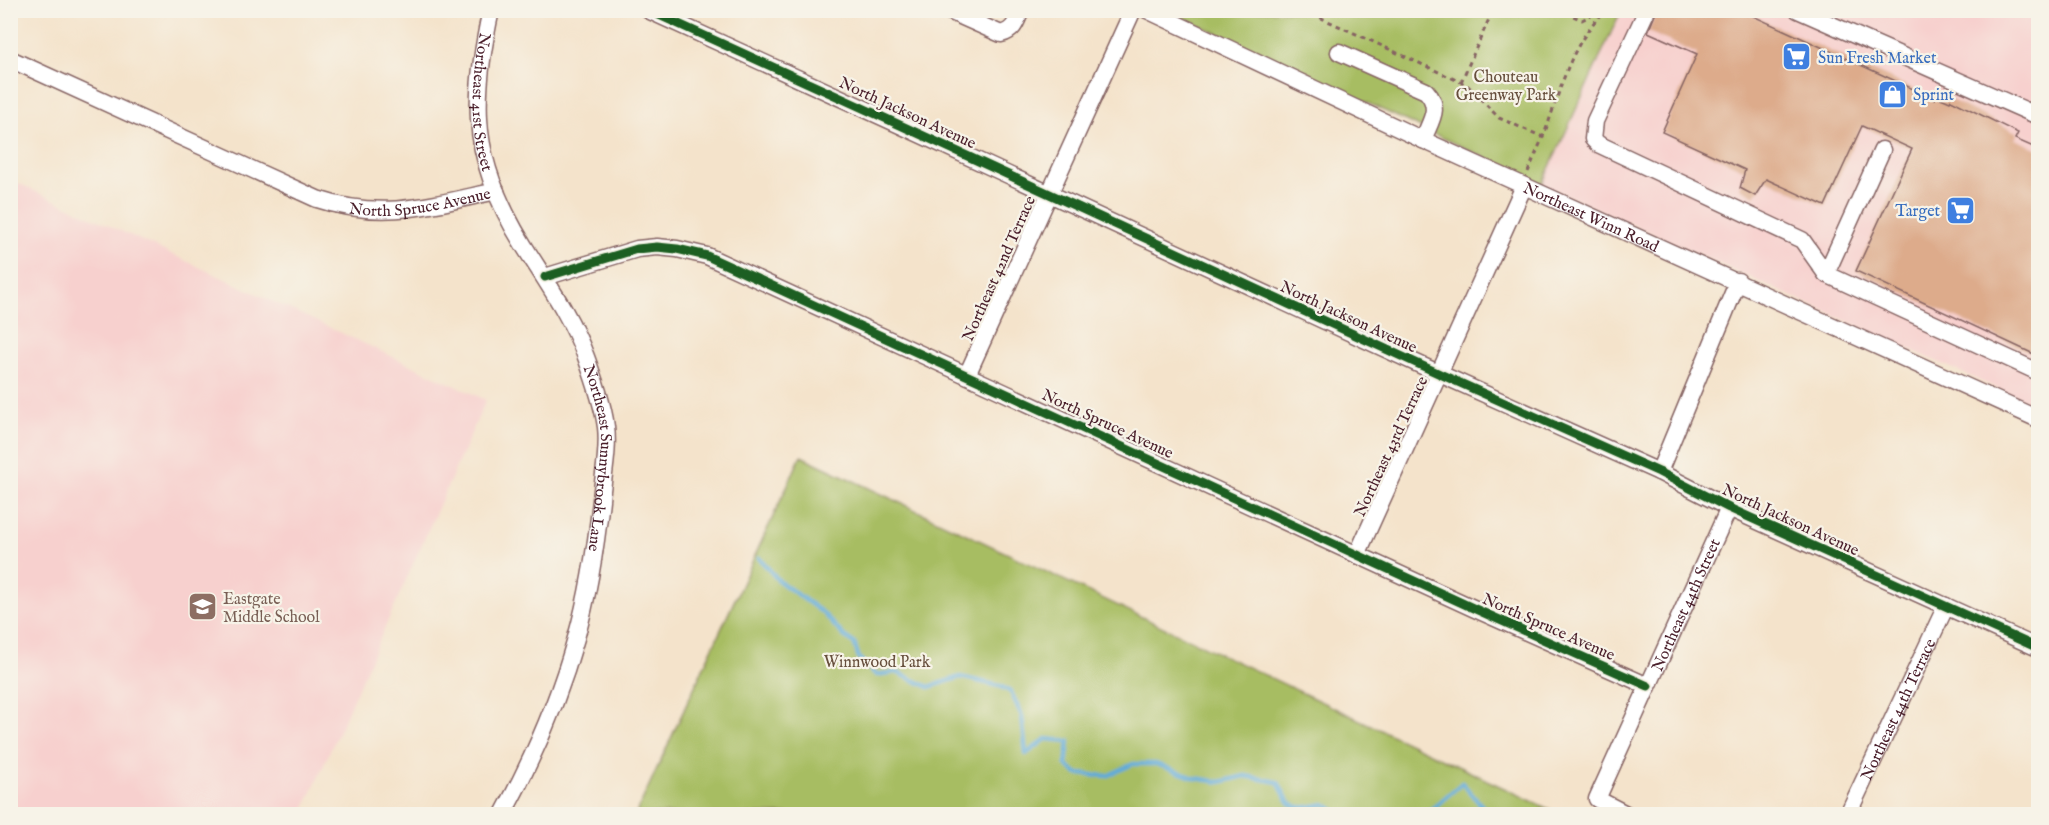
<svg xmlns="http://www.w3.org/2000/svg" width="2049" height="825" font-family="'IM FELL English',serif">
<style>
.built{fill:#f7d0ce}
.green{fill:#a7bd62;stroke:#786e46;stroke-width:1.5}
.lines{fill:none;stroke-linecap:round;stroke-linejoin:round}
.stream{stroke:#61abd9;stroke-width:4.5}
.building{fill:#ddab8b}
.minor-casing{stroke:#866463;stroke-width:19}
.path{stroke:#866463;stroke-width:3;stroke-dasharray:4.5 4.5;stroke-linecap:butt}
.minor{stroke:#fff;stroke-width:16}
.cycleway-casing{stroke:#f7f3e8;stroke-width:13}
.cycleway{stroke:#1b5e20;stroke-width:9}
.labels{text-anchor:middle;stroke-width:4.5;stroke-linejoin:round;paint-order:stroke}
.shop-label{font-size:16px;fill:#366cbe;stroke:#f7f3e8;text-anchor:start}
.park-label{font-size:16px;fill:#664e3c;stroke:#f7f3e8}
.street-label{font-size:16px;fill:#4a1f2b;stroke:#f7f3e8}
.education-label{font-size:16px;fill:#785e54;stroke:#f7f3e8;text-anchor:start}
</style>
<rect width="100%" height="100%" fill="#f7f3e8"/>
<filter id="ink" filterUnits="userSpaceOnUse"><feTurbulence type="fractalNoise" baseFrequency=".0167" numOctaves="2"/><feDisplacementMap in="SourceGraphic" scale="12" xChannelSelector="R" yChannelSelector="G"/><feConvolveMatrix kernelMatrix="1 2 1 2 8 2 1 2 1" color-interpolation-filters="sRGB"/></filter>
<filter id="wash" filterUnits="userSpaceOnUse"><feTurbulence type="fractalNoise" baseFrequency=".008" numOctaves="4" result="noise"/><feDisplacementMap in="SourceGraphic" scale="24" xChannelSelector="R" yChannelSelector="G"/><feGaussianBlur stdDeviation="1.35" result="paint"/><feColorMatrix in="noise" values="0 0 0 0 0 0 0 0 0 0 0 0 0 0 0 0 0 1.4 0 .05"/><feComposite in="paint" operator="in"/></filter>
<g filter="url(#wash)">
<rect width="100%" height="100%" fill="#f4e3cb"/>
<!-- built -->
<g class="built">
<polygon points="1621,11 2038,11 2038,407 1542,184"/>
<polygon points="11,180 486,400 302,814 11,814"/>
</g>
<!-- green -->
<g class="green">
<polygon points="1169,11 1621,11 1542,184"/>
<polygon points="801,456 1559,814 636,814"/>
</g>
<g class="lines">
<!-- stream -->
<g class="stream">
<path d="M 759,558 L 779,581 L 823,613 L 844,636 L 854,643 L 859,658 L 876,675 L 896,672 L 929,687 L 960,677 L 1000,686 L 1011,692 L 1022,716 L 1026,754 L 1046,739 L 1069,741 L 1066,765 L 1077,774 L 1107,776 L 1133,764 L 1156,764 L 1195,778 L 1220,782 L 1245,776 L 1278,782 C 1293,812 1293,810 1325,804 L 1340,814"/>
<polyline points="1384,814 1391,814"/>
<polyline points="1426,814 1462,783 1489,814"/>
</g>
</g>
<g id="blocks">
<!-- building -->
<polygon class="building" points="1657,10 1740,10 1935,99 1936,96 1950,102 1951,100 2018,133 2015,139 2038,149 2038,356 1856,271 1912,149 1862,126 1825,206 1766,179 1755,196 1740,188 1745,170 1662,132 1697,54 1648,32"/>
</g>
</g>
<g filter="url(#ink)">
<use href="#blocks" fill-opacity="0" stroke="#866463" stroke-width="1.5"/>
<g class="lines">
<defs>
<g id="minor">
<path id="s1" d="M 491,10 C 483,46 477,82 479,119 C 481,163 501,209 524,246 C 547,283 571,316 586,357 C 594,379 603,404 606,427 C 609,450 603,476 601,500 C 596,546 589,593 576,638 C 559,699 533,759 503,814"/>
<polyline points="648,10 900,125 1440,374 1659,472 1729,508 2038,648"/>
<path d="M 947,10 L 1001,34 C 1014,31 1016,22 1021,10"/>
<path id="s2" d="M 1147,10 L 1423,140 L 2038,419"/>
<polyline points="1647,10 1595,121 1593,139 1598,144 1802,240 1826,274 2038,372"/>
<polyline points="1798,10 2038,116"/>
<path d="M 1339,52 L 1426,91 C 1442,108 1430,121 1423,140"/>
<path id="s3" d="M 10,59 L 317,199 C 383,221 431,205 496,191"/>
<polyline points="1826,274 1882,150"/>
<polyline points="545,277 637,249 657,247 677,249 707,256 1473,608 1648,686"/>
<polyline points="967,375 1133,10"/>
<polyline points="1659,472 1738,281"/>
<polyline points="1357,555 1524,186"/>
<path id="s4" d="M 1626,814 L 1597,799 L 1729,508"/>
<path id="s5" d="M 1848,814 L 1946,606"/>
</g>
</defs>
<!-- minor casing -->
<use href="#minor" class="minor-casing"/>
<!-- path -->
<g class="path">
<polyline points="1304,10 1467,85 1499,118 1543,137"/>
<polyline points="1567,10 1571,15 1582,20 1590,16 1591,10"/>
<polyline points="1461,82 1493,10"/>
<path d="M 1528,172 C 1535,155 1543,138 1549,121 C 1564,78 1572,44 1605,10"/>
</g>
<!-- minor -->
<use href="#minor" class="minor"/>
<defs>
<g id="cycleway">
<polyline points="648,10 900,125 1440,374 1659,472 1729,508 2038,648"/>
<polyline points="545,277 637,249 657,247 677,249 707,256 1473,608 1648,686"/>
</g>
</defs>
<!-- cycleway casing -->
<use href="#cycleway" class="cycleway-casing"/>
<!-- cycleway -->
<use href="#cycleway" class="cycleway"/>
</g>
</g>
<!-- icons -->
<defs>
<symbol id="supermarket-square" viewBox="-11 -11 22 22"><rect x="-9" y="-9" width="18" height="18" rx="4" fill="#3f7fe0" stroke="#f7f3e8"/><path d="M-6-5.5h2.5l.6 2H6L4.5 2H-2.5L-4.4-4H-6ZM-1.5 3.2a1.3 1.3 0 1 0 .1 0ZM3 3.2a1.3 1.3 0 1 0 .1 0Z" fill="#fff"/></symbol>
<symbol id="shop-square" viewBox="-11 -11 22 22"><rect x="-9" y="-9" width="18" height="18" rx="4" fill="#3f7fe0" stroke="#f7f3e8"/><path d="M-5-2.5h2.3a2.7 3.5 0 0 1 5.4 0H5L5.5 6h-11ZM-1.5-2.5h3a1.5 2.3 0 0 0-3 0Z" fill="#fff"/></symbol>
<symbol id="school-square" viewBox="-11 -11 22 22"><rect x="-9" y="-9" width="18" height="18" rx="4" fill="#8d6e63" stroke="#f7f3e8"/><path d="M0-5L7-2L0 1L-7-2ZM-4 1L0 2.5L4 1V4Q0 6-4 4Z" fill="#fff"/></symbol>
</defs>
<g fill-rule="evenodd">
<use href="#supermarket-square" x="1780" y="40" width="33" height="33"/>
<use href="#shop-square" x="1876" y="78" width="33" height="33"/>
<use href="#supermarket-square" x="1944" y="194" width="33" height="33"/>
<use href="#school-square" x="186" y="590" width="33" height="33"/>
</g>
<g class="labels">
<!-- shop labels -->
<g class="shop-label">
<text x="1818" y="63">Sun Fresh Market</text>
<text x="1913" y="100">Sprint</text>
<text x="1940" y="216" text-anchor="end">Target</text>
</g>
<!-- park labels -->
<g class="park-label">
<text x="1506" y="82">Chouteau<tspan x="1506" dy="18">Greenway Park</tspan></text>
<text x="877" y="667">Winnwood Park</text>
</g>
<!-- street labels -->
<g class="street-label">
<text dy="6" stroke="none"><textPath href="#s1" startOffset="93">Northeast 41st Street</textPath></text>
<text transform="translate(908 112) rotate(25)" y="6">North Jackson Avenue</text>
<text dy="6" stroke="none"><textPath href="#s3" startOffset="442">North Spruce Avenue</textPath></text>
<text dy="6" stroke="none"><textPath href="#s2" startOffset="490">Northeast Winn Road</textPath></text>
<text transform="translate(998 268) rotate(-66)" y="6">Northeast 42nd Terrace</text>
<text transform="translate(1349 316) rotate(25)" y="6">North Jackson Avenue</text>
<text transform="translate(1108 423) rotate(25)" y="6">North Spruce Avenue</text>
<text transform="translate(1390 446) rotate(-65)" y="6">Northeast 43rd Terrace</text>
<text dy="6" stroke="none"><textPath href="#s1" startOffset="477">Northeast Sunnybrook Lane</textPath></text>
<text transform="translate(1791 519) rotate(25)" y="6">North Jackson Avenue</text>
<text dy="6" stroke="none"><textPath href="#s4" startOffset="246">Northeast 44th Street</textPath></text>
<text transform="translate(1549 626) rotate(24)" y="6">North Spruce Avenue</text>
<text dy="6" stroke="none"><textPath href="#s5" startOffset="116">Northeast 44th Terrace</textPath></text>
</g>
<!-- education labels -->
<g class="education-label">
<text x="223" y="604">Eastgate<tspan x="223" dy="18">Middle School</tspan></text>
</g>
</g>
<!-- margin -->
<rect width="2049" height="825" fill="none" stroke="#f7f3e8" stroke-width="36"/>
</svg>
